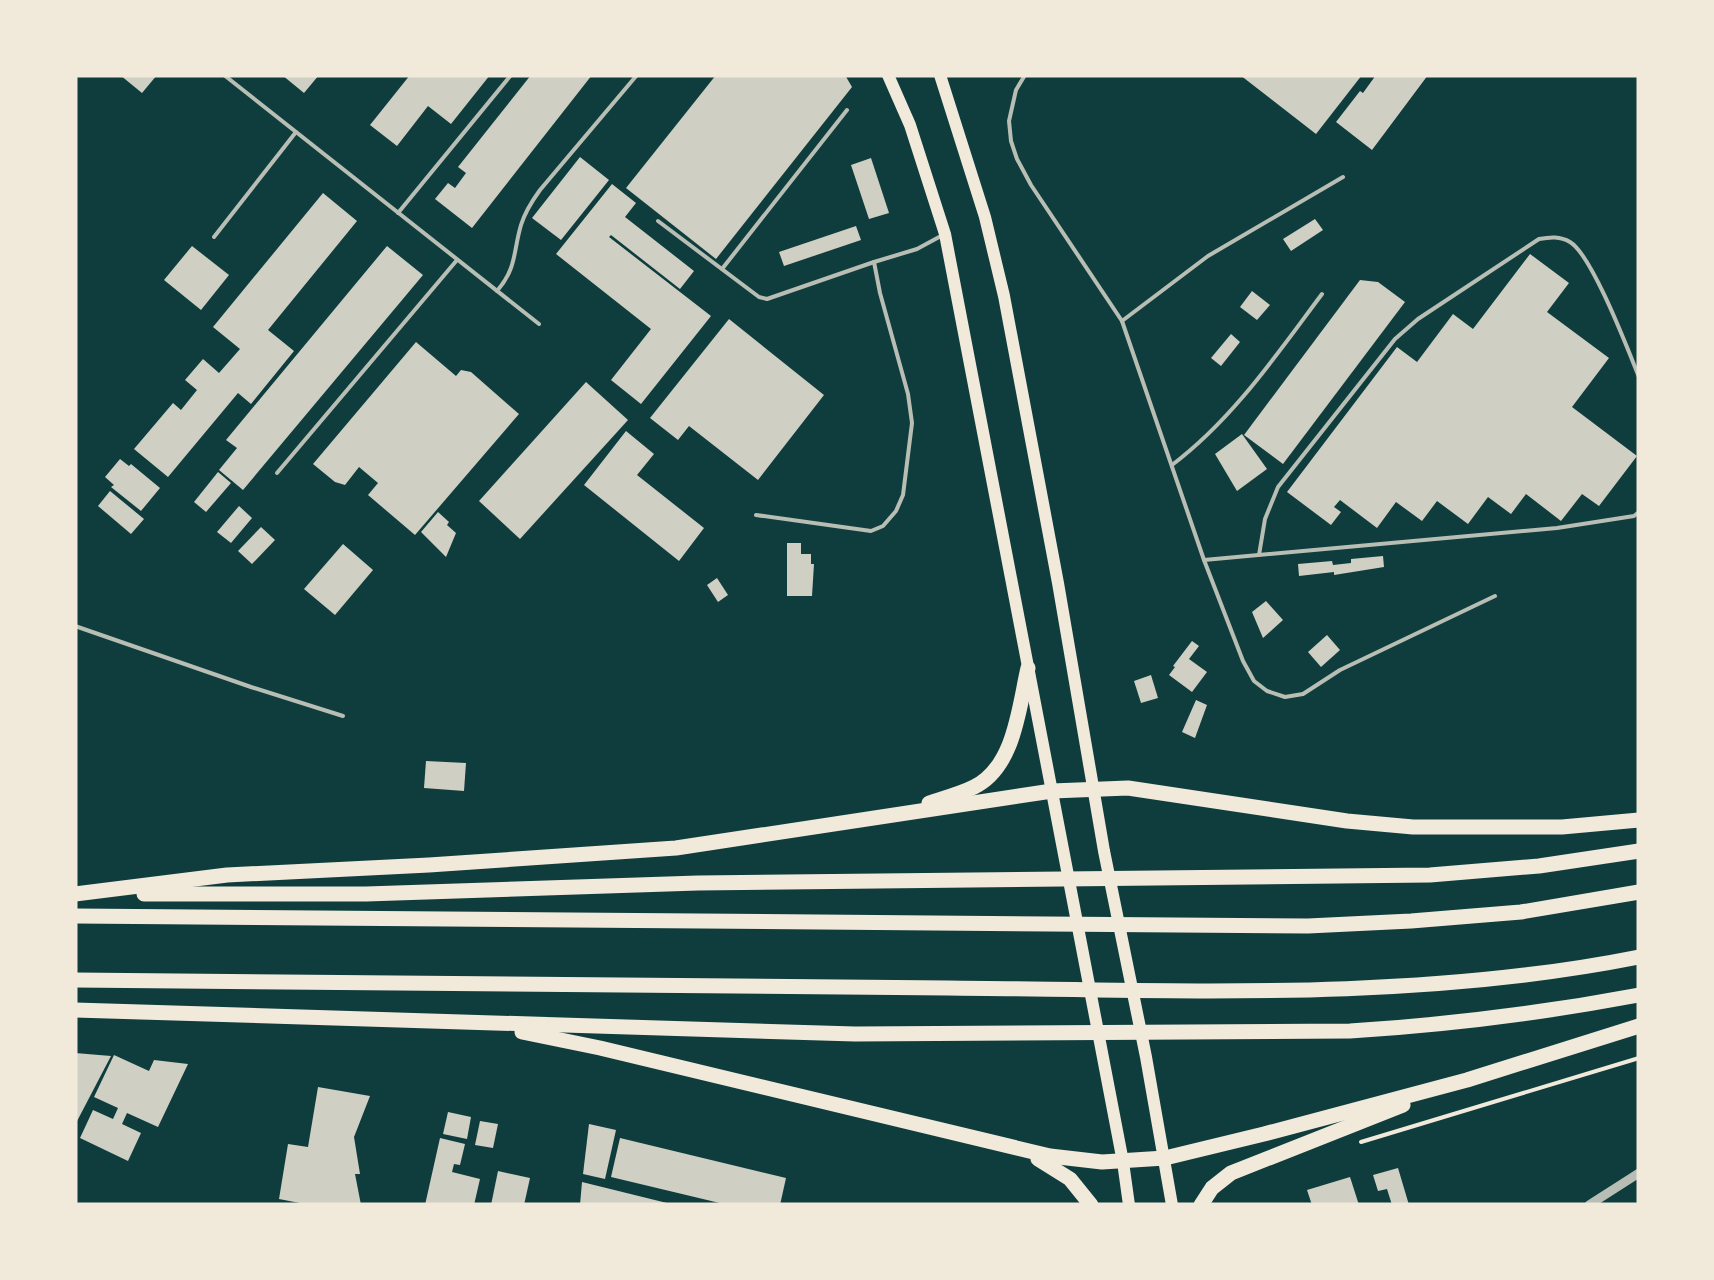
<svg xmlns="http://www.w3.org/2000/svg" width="1714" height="1280" font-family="Rubik,sans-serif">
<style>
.building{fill:#cfcfc3}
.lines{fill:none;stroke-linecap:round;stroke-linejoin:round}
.path{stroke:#f1e9da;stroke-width:4}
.service{stroke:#b8beb3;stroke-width:4}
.minor{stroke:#b8beb3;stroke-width:9}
.secondary{stroke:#f1e9da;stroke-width:12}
.motorway{stroke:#f1e9da;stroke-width:15}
</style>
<rect width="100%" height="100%" fill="#0f3d3e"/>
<!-- building -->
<g class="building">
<polygon points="120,75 157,75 142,93"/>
<polygon points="282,75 319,75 304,93"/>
<polygon points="410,75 490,75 451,124 428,106 397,146 370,125"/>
<polygon points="531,75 592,75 472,228 435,199 448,183 455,188 466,173 458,167"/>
<polygon points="716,75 845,75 852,87 716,259 626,188"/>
<polygon points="1240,75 1362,75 1316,134"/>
<polygon points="1376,75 1428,75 1372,150 1336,122 1360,91 1363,93"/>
<polygon points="580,157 609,180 561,240 532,218"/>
<polygon points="871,158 889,213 869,219 851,165"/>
<polygon points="612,184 636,203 625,217 694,271 680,289 611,235 609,237 711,316 641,404 611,380 651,329 556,254"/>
<polygon points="323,193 357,221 268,330 294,351 251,404 238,393 168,477 134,449 173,403 181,410 197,390 185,380 203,359 219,373 240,349 213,327"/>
<polygon points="1315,219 1323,230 1291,251 1283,239"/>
<polygon points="856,226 861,240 784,266 779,252"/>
<polygon points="192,246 229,275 201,310 164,280"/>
<polygon points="387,246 423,275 243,490 219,470 237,448 226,440"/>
<polygon points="1530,254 1569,283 1547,312 1609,358 1572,407 1637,456 1599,506 1582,494 1561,521 1526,494 1511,514 1488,497 1468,524 1437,501 1422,521 1396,502 1377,528 1340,500 1334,507 1341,512 1331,525 1287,492 1397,347 1417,362 1453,314 1473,329"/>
<polygon points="1360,280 1378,282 1405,302 1283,464 1244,435"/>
<polygon points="1252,291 1270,305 1257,320 1240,307"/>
<polygon points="729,319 824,395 758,480 689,426 678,440 650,418"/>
<polygon points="1231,334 1240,342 1221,366 1211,358"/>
<polygon points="416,342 456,376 461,370 471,372 519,414 415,535 368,495 378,483 359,467 345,485 335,482 313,464"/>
<polygon points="586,382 628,420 520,539 479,501"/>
<polygon points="626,431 654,454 637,475 704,528 679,561 584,485"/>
<polygon points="1242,434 1267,469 1237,491 1215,454"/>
<polygon points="120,459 129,466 131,464 160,488 141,511 111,487 114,485 105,477"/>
<polygon points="218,472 231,483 206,512 194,502"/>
<polygon points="110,491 144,519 131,534 98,506"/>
<polygon points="239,506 252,518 231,543 217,532"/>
<polygon points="438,512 449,522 447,525 456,533 446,557 421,532"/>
<polygon points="261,527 275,540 252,564 238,551"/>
<polygon points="787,543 801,543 801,554 811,554 811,564 814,564 812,596 787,596"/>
<polygon points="343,544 373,570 335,615 304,589"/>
<polygon points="1383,556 1384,567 1334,575 1334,572 1299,576 1298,564 1332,561 1333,565 1351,563 1351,559"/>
<polygon points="717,578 728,595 718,602 707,585"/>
<polygon points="1266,601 1283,620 1263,638 1252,612"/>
<polygon points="1327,635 1340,650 1321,667 1308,652"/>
<polygon points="1192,641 1199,646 1189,659 1207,672 1192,692 1169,675 1175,667 1173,666"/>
<polygon points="1151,675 1158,698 1141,703 1134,681"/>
<polygon points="1196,700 1207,705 1195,738 1182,732"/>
<polygon points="426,761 466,763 464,791 424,788"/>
<polygon points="75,1053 111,1056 75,1125"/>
<polygon points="114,1055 149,1071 154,1060 188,1064 158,1127 127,1113 122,1124 141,1133 128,1161 80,1138 93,1110 113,1119 118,1108 94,1097"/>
<polygon points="318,1087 370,1096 354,1137 360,1174 355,1174 361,1205 310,1205 279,1199 288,1144 308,1147"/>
<polygon points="448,1112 471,1117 467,1139 443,1134"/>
<polygon points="480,1121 498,1124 493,1148 475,1145"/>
<polygon points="589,1124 616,1130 605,1179 583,1174"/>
<polygon points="440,1138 465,1144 460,1165 454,1164 452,1172 480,1179 474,1205 446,1203 445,1205 425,1205"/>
<polygon points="620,1138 786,1178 780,1205 728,1205 611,1177"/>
<polygon points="1398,1168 1409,1205 1392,1205 1387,1189 1378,1191 1373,1175"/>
<polygon points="498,1171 530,1178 524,1205 491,1205"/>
<polygon points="1350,1177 1359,1205 1312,1205 1307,1190"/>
<polygon points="582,1182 671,1204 671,1205 580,1205"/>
</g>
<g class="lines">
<!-- path -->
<polyline class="path" points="1361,1142 1639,1058"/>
<!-- service -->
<g class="service">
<polyline points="224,75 539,324"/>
<polyline points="1025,75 1016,90 1009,121 1011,141 1017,159 1031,185 1122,321 1204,560 1557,528 1634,516 1639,512"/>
<polyline points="398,213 511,75"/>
<polyline points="658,221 759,297 767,299 874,262"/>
<polyline points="214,237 296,132"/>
<polyline points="722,269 847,110"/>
<path d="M 497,291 C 517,268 513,252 521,225 C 525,212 532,201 540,190 L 637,75"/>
<polyline points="1122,321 1208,256 1343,177"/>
<path d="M 1172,465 C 1233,419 1277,354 1322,294"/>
<polyline points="277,473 457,260"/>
<polyline points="756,515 871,531 883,526 896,511 903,495 912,423 908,394 880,293 874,262 917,249 941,236"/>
<path d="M 1259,555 L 1265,519 L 1278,487 L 1395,339 L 1418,319 L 1539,239 C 1550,237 1560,236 1570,242 C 1592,255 1628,350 1639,377"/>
<polyline points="1204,560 1243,661 1254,681 1267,691 1285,697 1303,694 1340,670 1495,596"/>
<polyline points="75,626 251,687 343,716"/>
</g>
<!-- minor -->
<polyline class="minor" points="1589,1205 1639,1173"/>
<!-- secondary -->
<g class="secondary">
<polyline points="888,75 910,125 945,234 1123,1162 1129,1205"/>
<polyline points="940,75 985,217 1004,296 1058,583 1104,851 1146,1057 1172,1205"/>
</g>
<!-- motorway -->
<g class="motorway">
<path d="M 929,803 C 944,798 960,794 974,787 C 1015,767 1019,706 1028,668"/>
<polyline points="75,894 227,875 429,865 676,848 1052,791 1128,788 1347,821 1413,827 1562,827 1639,820"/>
<polyline points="144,894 366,894 698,883 1430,875 1539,866 1639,851"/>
<polyline points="75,916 1308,926 1411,921 1521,912 1639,892"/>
<path d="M 75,980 C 366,984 657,986 948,988 C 1177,990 1414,1002 1639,957"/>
<path d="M 75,1010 L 855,1034 L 1350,1031 C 1448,1025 1543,1013 1639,995"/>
<polyline points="522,1032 600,1048 1050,1156 1102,1162 1165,1158 1264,1134 1467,1080 1639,1026"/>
<polyline points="1038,1159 1070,1179 1091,1205"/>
<polyline points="1201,1205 1212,1188 1231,1173 1403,1105"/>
</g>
</g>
<!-- border -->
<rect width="1714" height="1280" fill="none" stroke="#f1e9da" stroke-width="155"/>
</svg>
